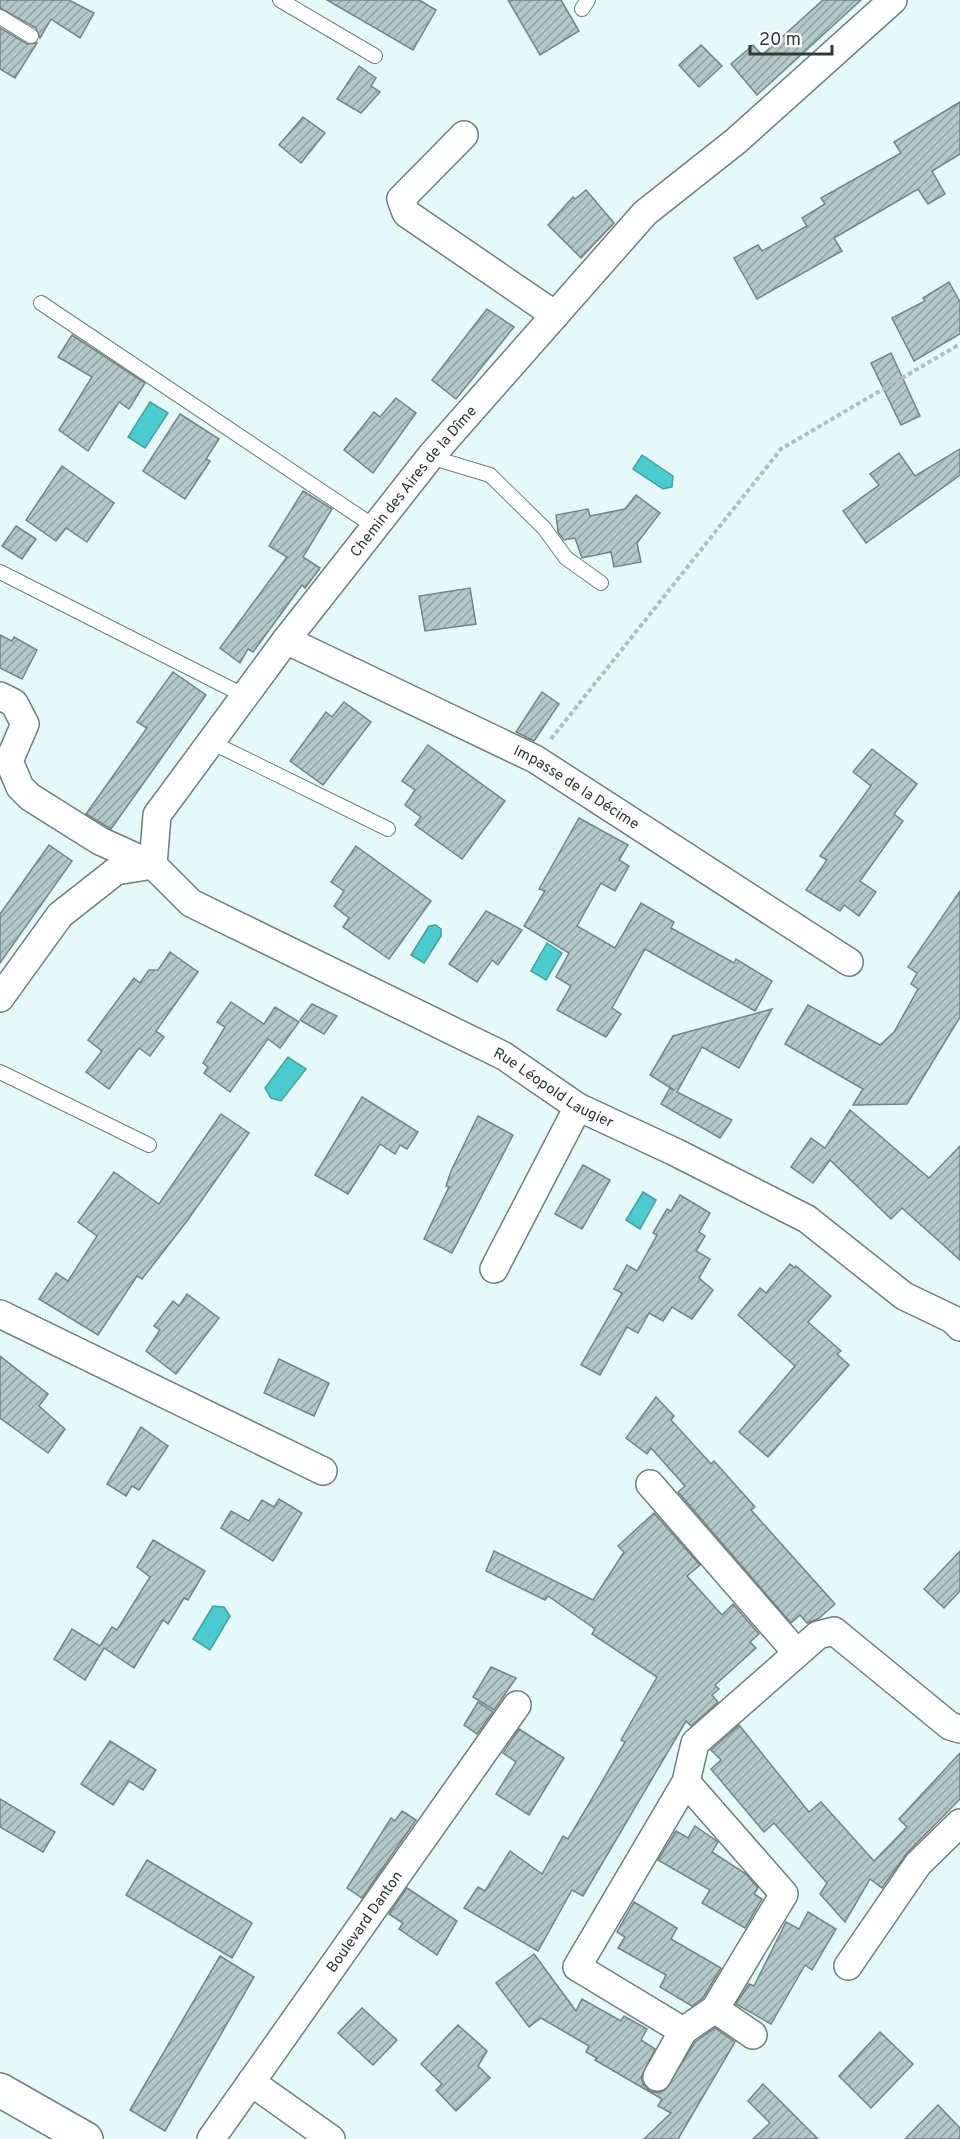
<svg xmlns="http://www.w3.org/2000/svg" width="960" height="2139" font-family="Overpass,sans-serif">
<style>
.water{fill:#4bcbcd;stroke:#44a0a1;stroke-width:1.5}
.building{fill:url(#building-hatch);stroke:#738485;stroke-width:1.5}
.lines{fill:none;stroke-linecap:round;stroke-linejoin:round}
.lane-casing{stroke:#6e7f7f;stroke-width:16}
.street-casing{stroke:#6e7f7f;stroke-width:30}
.secondary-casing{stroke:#6e7f7f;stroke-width:36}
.path{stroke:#afbebe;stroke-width:4;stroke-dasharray:4.5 3;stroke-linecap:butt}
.lane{stroke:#fff;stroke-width:14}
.street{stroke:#fff;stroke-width:27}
.secondary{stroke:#fff;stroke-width:33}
.labels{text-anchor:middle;stroke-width:4.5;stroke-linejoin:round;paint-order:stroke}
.street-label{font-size:15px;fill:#333a3a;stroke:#fff}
</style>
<defs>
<pattern id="building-hatch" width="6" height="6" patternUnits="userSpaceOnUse" patternTransform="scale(1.5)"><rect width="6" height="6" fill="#b5c8c8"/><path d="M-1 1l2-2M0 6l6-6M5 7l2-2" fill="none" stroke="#94a3a3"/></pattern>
</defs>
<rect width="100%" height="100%" fill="#e6f9f9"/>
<!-- water -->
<g class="water">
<polygon points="150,402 168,413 145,448 128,437"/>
<polygon points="642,455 673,476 672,487 663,489 633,469"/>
<polygon points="436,925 441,929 441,936 424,963 411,955 429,926"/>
<polygon points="547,943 562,953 546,980 531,971"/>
<polygon points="288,1057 306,1069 281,1101 271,1098 265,1088"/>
<polygon points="643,1192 656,1200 640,1229 626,1220"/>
<polygon points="213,1606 224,1607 230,1616 210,1650 193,1639"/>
</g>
<!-- building -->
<g class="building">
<polygon points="0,0 69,0 94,13 80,38 51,19 40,38 36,28 0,8"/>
<polygon points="327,0 419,0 436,10 413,50"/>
<polygon points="508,0 561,0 579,31 540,55"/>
<polygon points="823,0 861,0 757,95 731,64 753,45 762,55"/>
<polygon points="0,28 27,44 37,43 15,78 0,69"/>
<polygon points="701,45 722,66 699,87 679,65"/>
<polygon points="359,66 376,78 371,86 380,92 361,113 337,99"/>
<polygon points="960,102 960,154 932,171 945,194 928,204 918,189 834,238 842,251 757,299 734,258 758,245 762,251 807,226 802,218 825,204 821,198 901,153 894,142"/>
<polygon points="303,117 325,133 301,163 279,145"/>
<polygon points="586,190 614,223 581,258 548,225 573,197 575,199"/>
<polygon points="949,282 960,302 960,334 914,361 892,318 925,301 923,298"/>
<polygon points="487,309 514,327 456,399 432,380"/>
<polygon points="72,335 145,383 129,409 119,402 88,451 59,430 92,377 58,357"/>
<polygon points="891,353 920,416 901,425 871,363"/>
<polygon points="396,398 416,413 373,473 344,450 374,412 380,417"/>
<polygon points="180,414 219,439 206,459 210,461 185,499 143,471"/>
<polygon points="960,449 960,475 866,543 843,511 879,485 870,474 899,453 915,476"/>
<polygon points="62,466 114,503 87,542 66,528 56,541 26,520"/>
<polygon points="303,491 332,509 303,557 320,568 305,588 302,585 253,652 248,649 240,663 220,648 287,557 269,546"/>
<polygon points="636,495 660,513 637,543 641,562 614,567 611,552 582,558 575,538 564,540 558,532 556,515 588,509 590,516 625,509"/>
<polygon points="16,526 36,539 22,559 2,546"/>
<polygon points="470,588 476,624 425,631 419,596"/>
<polygon points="0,635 12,641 14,637 37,650 22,679 0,668"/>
<polygon points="173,672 206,695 111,829 86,814 147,728 137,722"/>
<polygon points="542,692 559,704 534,741 516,732"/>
<polygon points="344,702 371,722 323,785 290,761 326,712 332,717"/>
<polygon points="428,745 505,801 462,859 415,825 421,817 405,805 415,790 402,781"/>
<polygon points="872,749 917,784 894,814 903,821 860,881 876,892 859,916 844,905 840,911 806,890 827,860 820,856 871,786 853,772"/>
<polygon points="579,818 628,845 619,860 629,866 615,891 601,883 577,926 615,948 641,903 674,922 671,928 734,963 736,959 772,981 755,1011 645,949 612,1008 621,1014 606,1037 557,1010 571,986 556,977 569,953 524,926 545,891 539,889"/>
<polygon points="49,845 72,861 0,963 0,914"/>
<polygon points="356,846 431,901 389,959 343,927 349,918 334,906 344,891 331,882"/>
<polygon points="960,891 960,1017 907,1104 853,1105 863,1089 785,1044 808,1005 880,1045 894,1032 918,989 911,984 917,973 908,967"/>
<polygon points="486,911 522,930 498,965 492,960 477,982 449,964"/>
<polygon points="170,952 198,972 156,1031 164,1037 150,1056 139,1048 109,1089 86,1072 102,1051 88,1040 134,978 140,983 149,970 158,970"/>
<polygon points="231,1002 264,1024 275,1007 299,1022 280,1048 268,1039 230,1092 204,1073 208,1067 203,1063 225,1027 217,1022"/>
<polygon points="312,1004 337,1016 324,1034 300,1020"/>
<polygon points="772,1009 739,1068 702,1047 677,1092 732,1120 720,1138 661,1104 670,1088 674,1090 650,1075 673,1036"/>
<polygon points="362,1097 418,1132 407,1149 400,1145 395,1154 380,1144 348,1194 315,1175"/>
<polygon points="850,1110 929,1178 960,1146 960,1260 902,1208 891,1219 830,1160 813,1183 791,1167 811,1138 825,1148"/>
<polygon points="221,1114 249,1133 187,1221 142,1279 137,1276 98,1335 39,1299 56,1273 68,1281 97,1236 78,1222 114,1172 159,1204"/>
<polygon points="478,1116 513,1135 452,1253 424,1239 449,1187 446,1186 451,1171"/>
<polygon points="583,1165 610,1180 582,1229 555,1214"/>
<polygon points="680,1195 710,1213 699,1232 705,1236 696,1251 710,1259 699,1278 713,1290 692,1319 672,1307 663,1321 649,1313 638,1333 627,1327 600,1375 581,1365 622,1293 614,1289 627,1265 637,1271 657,1235 653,1233 667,1209 671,1211"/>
<polygon points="790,1264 795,1268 796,1266 831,1296 808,1322 841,1351 837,1354 849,1365 768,1457 739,1432 795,1366 738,1315 760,1288 766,1293"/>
<polygon points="187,1294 219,1318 176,1374 146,1351 160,1330 154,1326 173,1301 179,1306"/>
<polygon points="0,1356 48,1394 39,1406 65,1429 48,1453 0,1418"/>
<polygon points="279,1359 329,1383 314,1416 264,1393"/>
<polygon points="656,1397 674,1416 671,1420 711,1464 714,1461 755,1507 751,1510 835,1604 818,1619 807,1623 800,1615 791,1623 678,1492 685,1486 651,1448 647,1454 626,1438"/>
<polygon points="141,1427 168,1446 139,1490 132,1486 126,1496 107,1484"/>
<polygon points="279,1499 302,1513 273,1561 221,1528 231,1511 249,1521 262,1500 274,1507"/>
<polygon points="654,1513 700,1565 687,1576 722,1615 733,1604 759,1634 750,1642 756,1648 715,1685 719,1689 712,1695 718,1702 691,1726 686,1721 583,1896 572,1890 538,1951 464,1908 478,1887 485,1891 510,1851 542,1874 563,1836 568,1839 590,1802 625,1742 621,1740 657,1677 592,1634 595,1629 548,1596 545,1600 486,1571 494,1551 593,1600 624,1552 618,1546"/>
<polygon points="153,1540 205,1571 188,1600 184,1598 168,1624 163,1620 134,1668 104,1648 85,1680 54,1659 72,1629 100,1646 112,1627 117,1630 150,1577 137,1567"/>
<polygon points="960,1551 960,1591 944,1608 924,1589"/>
<polygon points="491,1667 516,1678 494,1710 473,1697"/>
<polygon points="478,1702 493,1712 477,1734 464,1725"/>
<polygon points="739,1725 809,1812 821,1802 874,1861 907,1827 899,1819 960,1753 960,1799 907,1853 882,1888 870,1879 845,1922 820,1894 827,1883 774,1823 764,1832 711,1769 721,1760 711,1750"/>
<polygon points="519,1729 564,1758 529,1815 496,1794 516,1762 503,1753"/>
<polygon points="110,1741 156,1770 143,1790 129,1781 113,1805 81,1784"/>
<polygon points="0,1799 55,1832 43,1852 0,1827"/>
<polygon points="402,1811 416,1820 362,1898 347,1888 391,1818 395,1821"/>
<polygon points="695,1826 718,1842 712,1852 746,1874 758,1888 754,1894 762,1899 745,1928 702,1903 710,1890 658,1860 676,1831 688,1838"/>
<polygon points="147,1860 252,1923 232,1958 126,1895"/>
<polygon points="407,1888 457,1921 437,1955 399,1929 403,1923 389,1914"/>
<polygon points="634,1902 677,1928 671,1939 721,1968 703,1998 692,2006 660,1987 666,1975 618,1948 625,1937 617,1932"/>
<polygon points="808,1912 836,1929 812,1970 805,1965 771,2024 736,2004 749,1984 754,1986 786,1922 799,1929"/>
<polygon points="534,1954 576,2011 582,1999 621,2021 624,2016 647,2029 641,2040 655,2049 641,2078 644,2085 650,2091 658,2093 665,2090 695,2042 715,2028 735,2042 678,2139 644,2139 671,2113 658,2106 662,2099 595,2060 597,2058 586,2052 589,2046 541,2018 529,2027 496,1983"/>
<polygon points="220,1956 254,1977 165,2131 130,2110"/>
<polygon points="362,2008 397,2040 373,2065 338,2033"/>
<polygon points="458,2025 487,2051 478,2066 490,2078 456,2111 436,2090 442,2084 421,2064"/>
<polygon points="880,2032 913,2064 871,2108 839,2076"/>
<polygon points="763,2084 818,2139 753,2139 770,2123 748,2101"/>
<polygon points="938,2105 960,2128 960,2139 905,2139"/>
</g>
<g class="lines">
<defs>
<g id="lane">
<polyline points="280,0 375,56"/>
<polyline points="582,9 588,0"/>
<polyline points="0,17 31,36"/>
<polyline points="41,303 375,527"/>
<polyline points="430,457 490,475 544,528 566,558 601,583"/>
<polyline points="0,572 245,696"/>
<polyline points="211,742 388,829"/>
<polyline points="0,1072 149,1145"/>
</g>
<g id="street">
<polyline points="464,135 401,199 406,213 555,315"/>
<path id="s1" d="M 286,640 L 535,759 L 849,962"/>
<path id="s2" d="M 0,696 L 14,703 L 25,724 L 9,761 L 20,787 L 30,797 L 100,841 L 153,865 L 191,903 L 504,1056 L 578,1107 L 675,1152 L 807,1219 L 904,1296 L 952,1319 L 960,1327"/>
<path id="s3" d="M 0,998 L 60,915 L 116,871 L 153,865 L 157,815 L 286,640 L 430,457 L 645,213 L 736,141 L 893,0"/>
<polyline points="494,1269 578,1107"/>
<polyline points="0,1314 323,1471"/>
<polyline points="650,1484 797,1653"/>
<polyline points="686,1782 784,1894 715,2009 683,2031 577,1967 686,1782 695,1743 818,1635 834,1631 950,1726 960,1729"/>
<polyline points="848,1966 918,1864 960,1823"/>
<polyline points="715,2009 753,2035"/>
<polyline points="657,2077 683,2031"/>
<polyline points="251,2082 331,2139"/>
<path id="s4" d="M 211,2139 L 517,1705"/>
</g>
<polyline id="secondary" points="0,2090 86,2139"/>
</defs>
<!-- lane casing -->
<use href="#lane" class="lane-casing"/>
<!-- street casing -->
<use href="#street" class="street-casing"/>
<!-- secondary casing -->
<use href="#secondary" class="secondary-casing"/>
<!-- path -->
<polyline class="path" points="551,739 781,449 960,344"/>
<!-- lane -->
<use href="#lane" class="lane"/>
<!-- street -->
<use href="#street" class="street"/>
<!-- secondary -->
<use href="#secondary" class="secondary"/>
</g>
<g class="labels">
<!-- street labels -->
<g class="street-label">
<text dy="5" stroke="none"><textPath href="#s3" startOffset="682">Chemin des Aires de la Dîme</textPath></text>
<text dy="5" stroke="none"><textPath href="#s1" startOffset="326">Impasse de la Décime</textPath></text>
<text dy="5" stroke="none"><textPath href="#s2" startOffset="724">Rue Léopold Laugier</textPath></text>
<text dy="5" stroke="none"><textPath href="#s4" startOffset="266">Boulevard Danton</textPath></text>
</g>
</g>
<!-- scale -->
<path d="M750 45v9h82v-9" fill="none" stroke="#333a3a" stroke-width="3"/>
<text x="759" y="45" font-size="18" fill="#333a3a" stroke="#ffffff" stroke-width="4.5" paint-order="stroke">20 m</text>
</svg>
